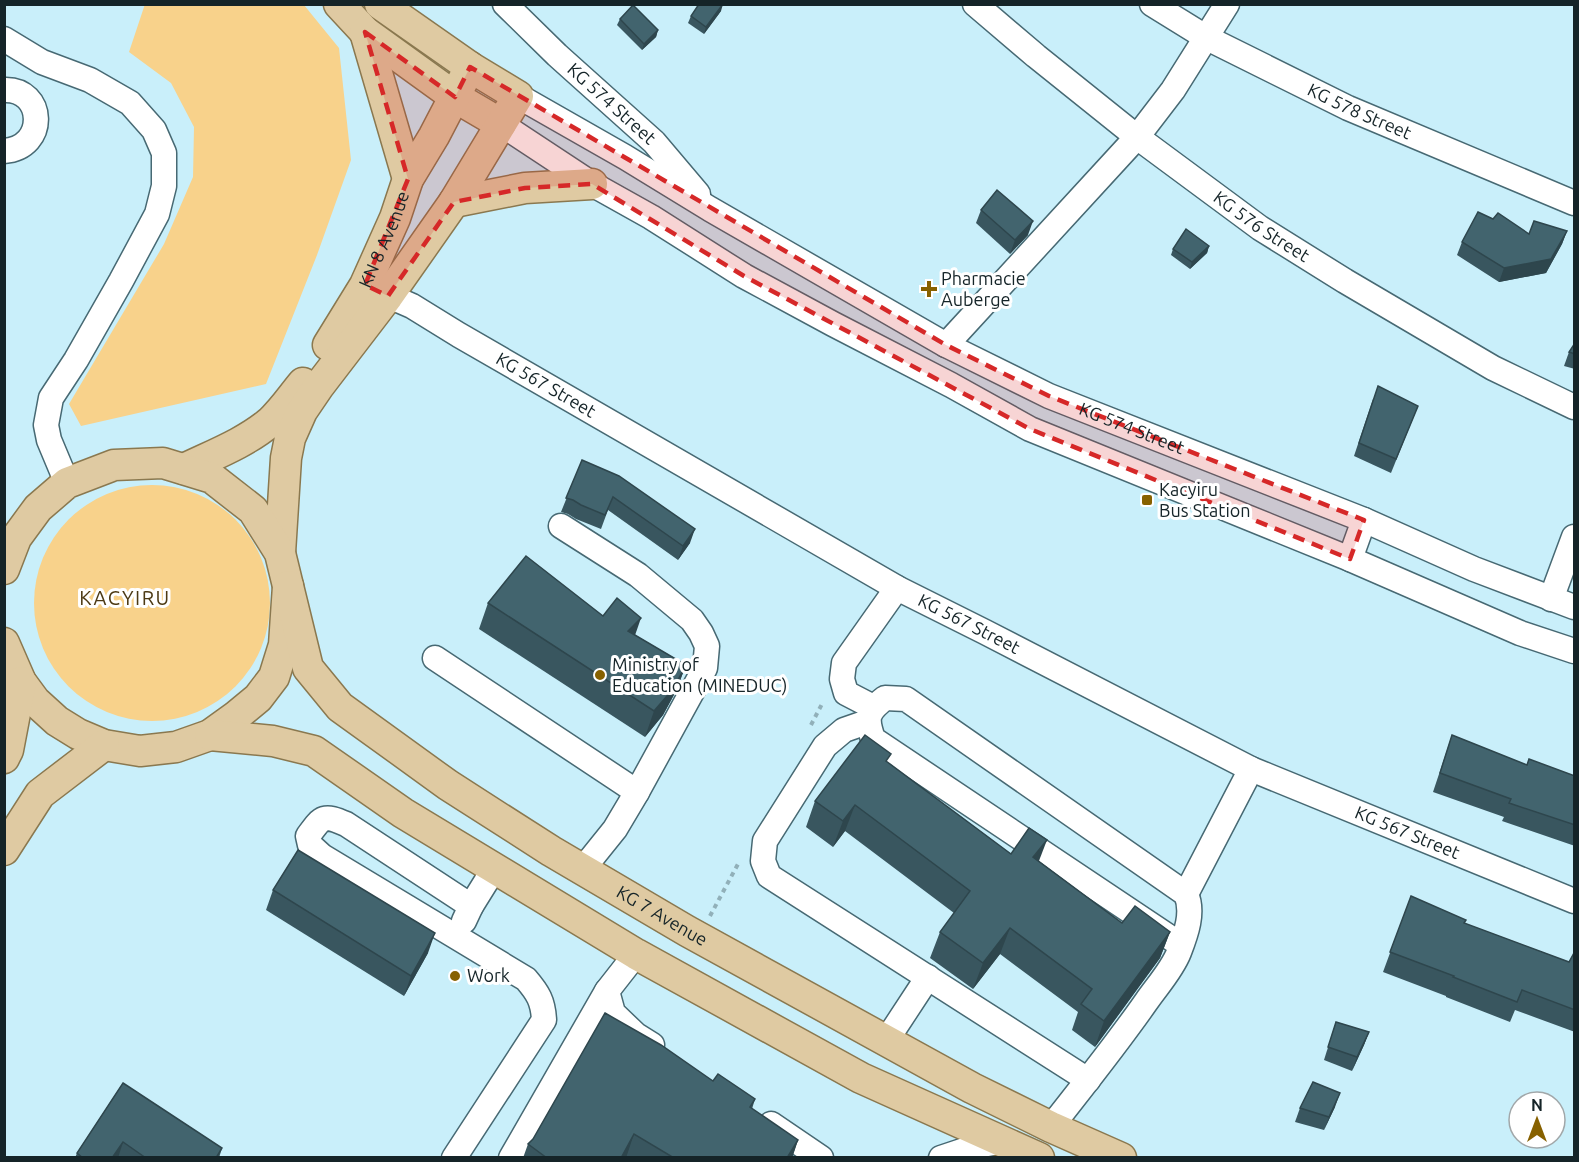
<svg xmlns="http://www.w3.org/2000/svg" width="1579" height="1162" font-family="Ubuntu,sans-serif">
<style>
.green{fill:#f8d28b}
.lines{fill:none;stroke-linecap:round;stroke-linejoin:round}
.minor-casing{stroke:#476973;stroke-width:27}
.major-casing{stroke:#8a784f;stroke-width:33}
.path{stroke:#91b0b9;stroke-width:4;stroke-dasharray:4.5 4.5;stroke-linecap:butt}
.minor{stroke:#fff;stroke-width:24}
.major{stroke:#dfcaa2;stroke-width:30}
.wall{fill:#39565f}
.shaded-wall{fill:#2e464d}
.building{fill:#42646e;stroke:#2e464d;stroke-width:1.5}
.marked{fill:#d62828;fill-opacity:0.2;stroke:#d62828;stroke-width:4.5;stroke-dasharray:12 8;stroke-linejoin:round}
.poi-dot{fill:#876100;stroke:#fff;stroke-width:2}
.labels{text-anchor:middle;stroke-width:6;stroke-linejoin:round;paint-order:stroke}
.street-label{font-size:18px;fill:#152428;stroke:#fff}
.poi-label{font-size:18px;fill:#152428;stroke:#fff;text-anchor:start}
.neighbourhood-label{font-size:20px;letter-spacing:1.5px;fill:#4c3913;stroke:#fff}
</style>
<rect width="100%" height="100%" fill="#c9effa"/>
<!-- green -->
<g class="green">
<polygon points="145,4 304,5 339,48 351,160 317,255 266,384 81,426 69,404 164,244 193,177 194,127 171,83 129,52"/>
<circle cx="152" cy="603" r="118"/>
</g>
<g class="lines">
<defs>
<g id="minor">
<path id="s1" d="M 505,4 L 557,55 L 654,142 L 698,194"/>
<path id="s2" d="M 975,4 L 1036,56 L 1137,137 L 1260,228 L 1345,281 L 1493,368 L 1574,407"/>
<path id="s3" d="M 1152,4 L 1207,38 L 1348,108 L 1574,203"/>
<polyline points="4,39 42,62 90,80 130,103 154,130 164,153 164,186 157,214 121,281 76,360 51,398 46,425 49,440 67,483"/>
<path d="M 4,90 C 45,88 48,148 4,151"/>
<path id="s4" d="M 518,96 L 625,157 L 710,209 L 946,345 L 1049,396 L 1364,520 L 1474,569 L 1574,607"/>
<polyline points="501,124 592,184 651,217 744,276 833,324 951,385 1030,429 1350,559 1520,633 1574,651"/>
<path id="s5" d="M 373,289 L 412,306 L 459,335 L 897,588 L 985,632 L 1251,769 L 1574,901"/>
<polyline points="946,345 1137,137 1173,90 1227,4"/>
<polyline points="561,526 638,575 692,620 701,633 707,646 705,668 637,792 615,829 582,870"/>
<polyline points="1350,559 1364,520"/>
<polyline points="1551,599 1574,537"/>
<polyline points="435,658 637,792"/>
<polyline points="873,707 846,693 842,679 844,663 897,588"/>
<polyline points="867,722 844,730 825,746 765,841 763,861 769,876 1088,1080"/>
<polyline points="1186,894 1251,769"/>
<polyline points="464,921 471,906 494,869"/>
<polyline points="636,954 607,991 613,1013 636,1035 652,1045"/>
<polyline points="886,1041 928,977"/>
<polyline points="771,1124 821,1158"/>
<path d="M 1051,1127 C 1083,1086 1116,1045 1146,1002 C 1157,986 1172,970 1179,952 C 1186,934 1194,912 1186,894 L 906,699 L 885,698 C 866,713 866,718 873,739 L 1181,945"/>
<path d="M 454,1158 L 544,1020 C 543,1001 538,993 526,979 L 322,856 L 310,845 L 308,836 C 322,817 323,814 346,824 L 471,906"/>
<polyline points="511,1158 607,991"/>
<polyline points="941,1158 977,1146 1004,1141"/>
</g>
<g id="major">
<polyline points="339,4 365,32 455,97 501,124"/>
<polyline points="365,32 408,179"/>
<polyline points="454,202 525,188 592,184"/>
<path id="s6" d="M 328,345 L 365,285 L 395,218 L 408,179 L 434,136 L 470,67"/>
<path d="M 184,469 C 213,455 245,443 270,422 C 283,410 292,396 303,383"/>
<polyline points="280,553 286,458 290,438 302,411 319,386 388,296 454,202 518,96 470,67 380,4"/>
<polyline points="4,569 16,538 38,508 67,483 114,465 163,463 212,478 253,510 280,553 288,586 284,645 274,677 258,698 235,717 210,735 176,747 140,751 104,745 78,734 57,721 35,701 21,682 4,643"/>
<path id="s7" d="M 288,586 L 308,668 L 340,707 L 448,785 L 551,851 L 687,931 L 972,1088 L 1051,1127 L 1121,1158"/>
<polyline points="210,735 273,741 314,751 403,813 636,954 861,1078 1039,1158"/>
<polyline points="4,758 8,750 21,682"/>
<polyline points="4,850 40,794 104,745"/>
</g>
</defs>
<!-- minor casing -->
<use href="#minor" class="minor-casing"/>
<!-- major casing -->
<use href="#major" class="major-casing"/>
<!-- path -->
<g class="path">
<polyline points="811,725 823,702"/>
<polyline points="710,916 738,864"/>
</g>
<!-- minor -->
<use href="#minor" class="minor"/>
<!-- major -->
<use href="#major" class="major"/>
</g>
<!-- wall -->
<g class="wall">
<polygon points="721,11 704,34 688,23 691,16"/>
<polygon points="620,19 658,30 656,37 642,50 617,25"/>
<polygon points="981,210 1028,235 1010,254 976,223"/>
<polygon points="1493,219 1529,234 1567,231 1562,244 1546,273 1499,282 1457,255 1462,242"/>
<polygon points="1209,246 1207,253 1190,269 1171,255 1173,249"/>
<polygon points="1575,343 1575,369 1564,366 1569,352"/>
<polygon points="1373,399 1418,406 1391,473 1354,456"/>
<polygon points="582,460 690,543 678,560 608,510 601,529 576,519 568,514 561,512"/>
<polygon points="488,603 603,616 686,665 676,691 663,715 645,737 479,629"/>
<polygon points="1452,735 1527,765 1575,776 1575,846 1502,821 1504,817 1433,792"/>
<polygon points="888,763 1011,854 1039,861 1122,923 1170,932 1160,958 1095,1047 1072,1030 1078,1012 1000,954 973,989 930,958 940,932 954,913 845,831 833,847 806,827 815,801"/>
<polygon points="273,890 428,953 404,996 266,910"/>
<polygon points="1411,896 1464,923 1569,962 1575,951 1575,1032 1515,1010 1510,1022 1446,997 1446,996 1383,972"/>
<polygon points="1336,1022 1369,1032 1364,1045 1352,1071 1324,1060"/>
<polygon points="713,1081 755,1099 752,1109 798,1140 792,1158 523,1158 528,1144"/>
<polygon points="123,1083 222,1148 219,1158 75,1158 77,1153"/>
<polygon points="1335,1107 1324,1130 1295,1122 1300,1108"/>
</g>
<!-- shaded-wall -->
<g class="shaded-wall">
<polygon points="723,4 721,11 704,34 706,27"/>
<polygon points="658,30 656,37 642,50 644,44"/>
<polygon points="1033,221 1028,235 1010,254 1015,240"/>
<polygon points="1567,231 1562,244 1546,273 1499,282 1504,268"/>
<polygon points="1209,246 1207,253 1190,269 1192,262"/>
<polygon points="695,529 690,543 678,560 683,546"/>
<polygon points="641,618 632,644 628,631"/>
<polygon points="686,665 676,691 663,715 645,737 654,711"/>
<polygon points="855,805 845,831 833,847 843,821"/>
<polygon points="1047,840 1037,866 1033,857"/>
<polygon points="1010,928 1000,954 973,989 983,963"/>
<polygon points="1170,932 1160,958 1095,1047 1104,1021"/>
<polygon points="435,933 428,953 404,996 411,976"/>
<polygon points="1369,1032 1364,1045 1352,1071 1357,1057"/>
<polygon points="1340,1093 1335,1107 1324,1130 1329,1117"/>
<polygon points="634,1134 626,1158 621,1158"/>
<polygon points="798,1140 792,1158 787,1158"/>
<polygon points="123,1142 118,1158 112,1158"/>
</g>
<!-- building -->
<g class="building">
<polygon points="699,4 723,4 706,27 691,16"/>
<polygon points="633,5 658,30 644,44 620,19"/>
<polygon points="997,190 1033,221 1015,240 981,210"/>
<polygon points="1478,212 1493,219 1498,213 1529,234 1534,221 1567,231 1551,259 1504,268 1462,242"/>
<polygon points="1186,229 1209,246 1192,262 1173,249"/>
<polygon points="1575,343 1575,354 1569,352"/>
<polygon points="1378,386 1418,406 1396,459 1359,443"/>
<polygon points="582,460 619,476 695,529 683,546 613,497 605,515 581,505 573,500 566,498"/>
<polygon points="526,556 603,616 617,598 641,618 628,631 686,665 673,689 654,711 488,603"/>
<polygon points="865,735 891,754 886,761 1011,854 1029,828 1047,840 1033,857 1122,923 1135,906 1170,932 1104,1021 1081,1004 1092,989 1010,928 983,963 940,932 970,891 855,805 843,821 815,801"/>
<polygon points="1452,735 1527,765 1529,759 1575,776 1575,825 1509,803 1511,799 1440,773"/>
<polygon points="298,850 435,933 411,976 273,890"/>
<polygon points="1411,896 1466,920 1464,923 1569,962 1575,951 1575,1010 1522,990 1517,1002 1453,977 1454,976 1390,952"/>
<polygon points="605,1013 661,1045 713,1081 718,1074 755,1099 750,1107 798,1140 787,1158 674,1158 634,1134 621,1158 547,1158 528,1144 533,1139"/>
<polygon points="1336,1022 1369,1032 1357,1057 1328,1047"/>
<polygon points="1313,1082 1340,1093 1329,1117 1300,1108"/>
<polygon points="123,1083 222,1148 216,1158 146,1158 123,1142 112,1158 83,1158 77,1153"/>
</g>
<!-- marked area -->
<path class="marked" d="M 365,32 L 455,97 L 470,67 L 946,345 L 1049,396 L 1364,520 L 1350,559 L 1030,429 L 744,276 L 592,184 L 525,188 L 454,202 L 388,296 L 365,285 L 408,179 Z"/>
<!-- markers -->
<g class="poi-dot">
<path d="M926 280h6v6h6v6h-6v6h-6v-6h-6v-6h6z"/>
<rect x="1141" y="494" width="12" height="12" rx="3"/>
<circle cx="600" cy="675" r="6"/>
<circle cx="455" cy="976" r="6"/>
</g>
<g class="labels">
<!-- street labels -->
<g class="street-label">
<text dy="6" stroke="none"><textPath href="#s1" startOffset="146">KG 574 Street</textPath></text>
<text dy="6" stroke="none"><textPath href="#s3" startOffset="234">KG 578 Street</textPath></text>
<text dy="6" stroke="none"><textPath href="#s2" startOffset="363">KG 576 Street</textPath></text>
<text dy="6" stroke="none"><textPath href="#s6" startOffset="120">KN 8 Avenue</textPath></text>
<text dy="6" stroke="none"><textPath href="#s5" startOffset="198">KG 567 Street</textPath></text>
<text dy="6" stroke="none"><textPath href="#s4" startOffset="699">KG 574 Street</textPath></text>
<text dy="6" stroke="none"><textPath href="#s5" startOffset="684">KG 567 Street</textPath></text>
<text dy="6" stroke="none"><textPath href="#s5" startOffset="1170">KG 567 Street</textPath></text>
<text dy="6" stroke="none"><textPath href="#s7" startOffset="519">KG 7 Avenue</textPath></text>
</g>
<!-- poi labels -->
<g class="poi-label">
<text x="941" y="285">Pharmacie<tspan x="941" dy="21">Auberge</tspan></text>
<text x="1159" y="496">Kacyiru<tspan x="1159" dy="21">Bus Station</tspan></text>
<text x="612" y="671">Ministry of<tspan x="612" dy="21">Education (MINEDUC)</tspan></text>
<text x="467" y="982">Work</text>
</g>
<!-- neighbourhood labels -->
<g class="neighbourhood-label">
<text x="125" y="605">KACYIRU</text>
</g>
</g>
<!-- border -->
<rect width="1579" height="1162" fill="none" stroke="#152428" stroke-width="12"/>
<!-- north arrow -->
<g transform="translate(1537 1120)"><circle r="28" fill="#ffffff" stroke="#a1a7a9" stroke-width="1.5"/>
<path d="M0-4.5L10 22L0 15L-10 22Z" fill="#876100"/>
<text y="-9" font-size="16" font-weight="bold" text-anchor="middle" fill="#152428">N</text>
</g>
</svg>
